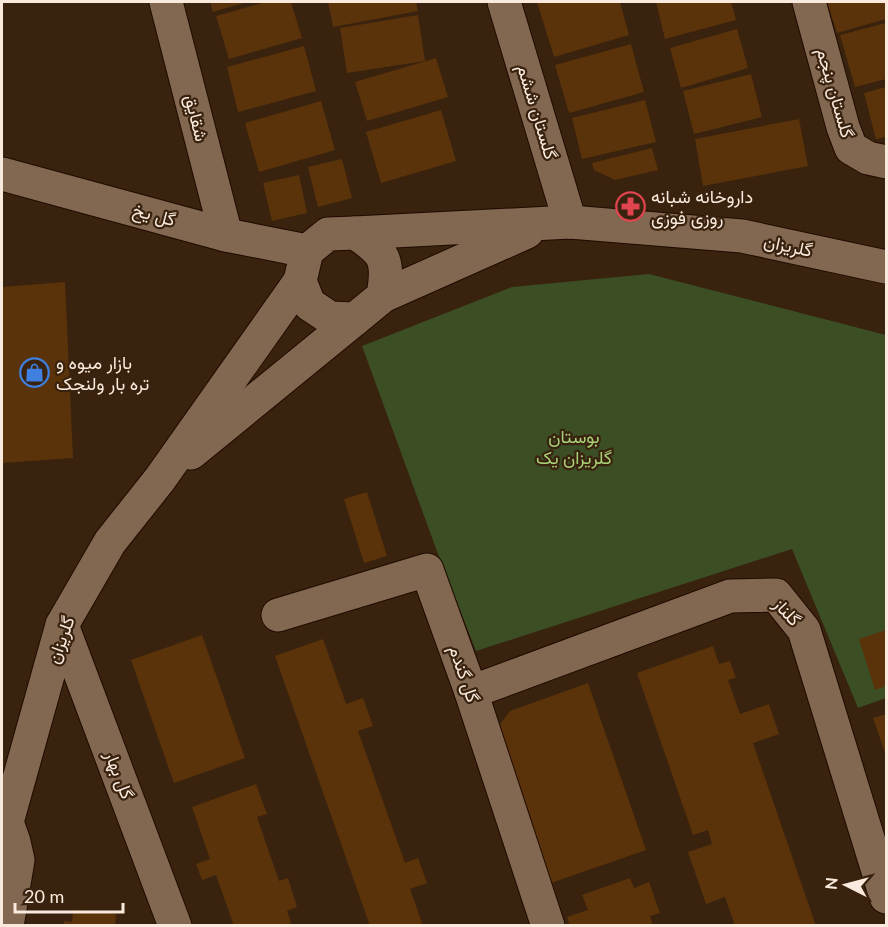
<svg xmlns="http://www.w3.org/2000/svg" width="888" height="927" font-family="Lato,Vazirmatn,sans-serif">
<style>
.green{fill:#3b4e24}
.building{fill:#5a330a}
.lines{fill:none;stroke-linecap:round;stroke-linejoin:round}
.minor-casing{stroke:#1f0b00;stroke-width:35}
.minor{stroke:#826751;stroke-width:33}
.labels{text-anchor:middle;stroke-width:4.5;stroke-linejoin:round;paint-order:stroke}
.street-label{font-size:18px;fill:#f9eadd;stroke:#39220e}
.poi-label{font-size:18px;fill:#f9eadd;stroke:#39220e;text-anchor:start}
.park-label{font-size:18px;fill:#a9d379;stroke:#39220e}
</style>
<rect width="100%" height="100%" fill="#39220e"/>
<!-- green -->
<polygon class="green" points="649,274 886,335 886,698 858,708 792,549 476,651 438,554 362,346 512,287"/>
<!-- building -->
<g class="building">
<polygon points="210,2 247,2 213,12"/>
<polygon points="266,2 291,2 302,38 229,59 216,16"/>
<polygon points="328,2 416,2 418,11 333,27"/>
<polygon points="537,2 620,2 629,35 554,57"/>
<polygon points="656,2 731,2 736,20 665,39"/>
<polygon points="827,2 886,2 886,19 837,33"/>
<polygon points="418,15 425,61 347,73 340,28"/>
<polygon points="886,23 886,79 855,87 840,35"/>
<polygon points="737,29 748,68 681,88 670,48"/>
<polygon points="631,44 644,92 569,113 555,65"/>
<polygon points="304,46 316,91 238,112 227,67"/>
<polygon points="436,58 448,97 367,121 355,82"/>
<polygon points="751,74 762,117 694,134 683,91"/>
<polygon points="886,87 886,137 876,139 864,93"/>
<polygon points="645,100 656,142 582,159 572,118"/>
<polygon points="321,101 335,150 259,172 245,123"/>
<polygon points="441,110 456,161 381,183 366,132"/>
<polygon points="799,119 808,166 703,186 695,139"/>
<polygon points="652,148 658,170 615,180 594,170 592,163"/>
<polygon points="342,159 352,198 318,207 308,167"/>
<polygon points="299,175 307,213 272,221 263,183"/>
<polygon points="65,282 73,458 2,463 2,287"/>
<polygon points="367,492 387,556 364,563 344,499"/>
<polygon points="886,630 886,686 875,690 859,639"/>
<polygon points="202,635 245,758 174,783 131,660"/>
<polygon points="323,639 346,704 363,698 373,726 358,731 405,863 418,858 427,883 410,889 423,926 370,926 275,656"/>
<polygon points="713,646 719,664 730,661 736,678 728,680 740,714 769,704 779,734 753,743 816,926 735,926 725,897 706,904 688,852 712,844 708,830 693,835 637,673"/>
<polygon points="588,683 646,850 551,883 496,730 510,711"/>
<polygon points="886,714 886,756 873,718"/>
<polygon points="256,784 267,814 257,817 279,881 288,878 297,907 287,911 292,926 234,926 216,875 202,880 196,864 210,859 192,807"/>
<polygon points="630,878 634,888 649,882 660,913 650,916 653,926 570,926 567,917 588,910 582,895"/>
<polygon points="73,910 116,914 115,926 63,926 64,921 72,922"/>
</g>
<g class="lines">
<defs>
<g id="minor">
<polyline points="166,2 226,235"/>
<polyline points="504,2 570,222"/>
<polyline points="809,2 843,127 851,148 868,158 886,162"/>
<polyline points="2,174 226,235 307,251"/>
<polyline points="355,233 570,222 742,236 886,267"/>
<path d="M 355,233 C 386,253 389,260 383,296 L 355,319 L 330,318 L 309,304 L 300,281 L 307,251 L 328,234 Z"/>
<polyline points="383,296 527,232"/>
<polyline points="191,453 355,319"/>
<polyline points="278,615 427,570 471,692 548,926"/>
<polyline points="62,625 175,926"/>
<polyline points="471,692 730,596 776,595 804,630 886,897"/>
<polyline points="7,822 14,842 18,860 7,926"/>
<polyline points="2,829 7,822 62,625 110,542 160,479 300,281"/>
</g>
</defs>
<!-- minor casing -->
<use href="#minor" class="minor-casing"/>
<!-- minor -->
<use href="#minor" class="minor"/>
</g>
<!-- icons -->
<defs>
<symbol id="pharmacy-ring" viewBox="-11 -11 22 22"><circle r="9.5" fill="#39220e" stroke="#e0444e" stroke-width="1.5"/><path d="M-2-6h4v4h4v4h-4v4h-4v-4h-4v-4h4Z" fill="#e0444e"/></symbol>
<symbol id="shop-ring" viewBox="-11 -11 22 22"><circle r="9.5" fill="#39220e" stroke="#3f7fe0" stroke-width="1.5"/><path d="M-5-2.5h2.3a2.7 3.5 0 0 1 5.4 0H5L5.5 6h-11ZM-1.5-2.5h3a1.5 2.3 0 0 0-3 0Z" fill="#3f7fe0"/></symbol>
</defs>
<g fill-rule="evenodd">
<use href="#pharmacy-ring" x="614" y="190" width="33" height="33"/>
<use href="#shop-ring" x="18" y="356" width="33" height="33"/>
</g>
<g class="labels">
<!-- street labels -->
<g class="street-label">
<text transform="translate(835 93) rotate(74)" y="6">گلستان پنجم</text>
<text transform="translate(537 112) rotate(73)" y="6">گلستان ششم</text>
<text transform="translate(196 118) rotate(76)" y="6">شقایق</text>
<text transform="translate(154 215) rotate(15)" y="6">گل یخ</text>
<text transform="translate(788 246) rotate(12)" y="6">گلریزان</text>
<text transform="translate(787 612) rotate(47)" y="6">گلناز</text>
<text transform="translate(61 640) rotate(-70)" y="6">گلریزان</text>
<text transform="translate(464 674) rotate(71)" y="6">گل گندم</text>
<text transform="translate(119 775) rotate(69)" y="6">گل بهار</text>
</g>
<!-- poi labels -->
<g class="poi-label">
<text x="651" y="203">داروخانه شبانه<tspan x="651" dy="21">روزی فوزی</tspan></text>
<text x="56" y="369">بازار میوه و<tspan x="56" dy="21">تره بار ولنجک</tspan></text>
</g>
<!-- park labels -->
<g class="park-label">
<text x="574" y="443">بوستان<tspan x="574" dy="21">گلریزان یک</tspan></text>
</g>
</g>
<!-- border -->
<rect width="888" height="927" fill="none" stroke="#f9eadd" stroke-width="6"/>
<!-- north arrow -->
<g transform="translate(846 885) rotate(276)" stroke="#39220e" stroke-width="4.5" paint-order="stroke">
<path d="M0-4.5L10 22L0 15L-10 22Z" fill="#f9eadd"/>
<text y="-9" font-size="16" font-weight="bold" text-anchor="middle" fill="#f9eadd">N</text>
</g>
<!-- scale -->
<path d="M15 903v9h108v-9" fill="none" stroke="#f9eadd" stroke-width="3"/>
<text x="24" y="903" font-size="18" fill="#f9eadd" stroke="#39220e" stroke-width="4.5" paint-order="stroke">20 m</text>
</svg>
